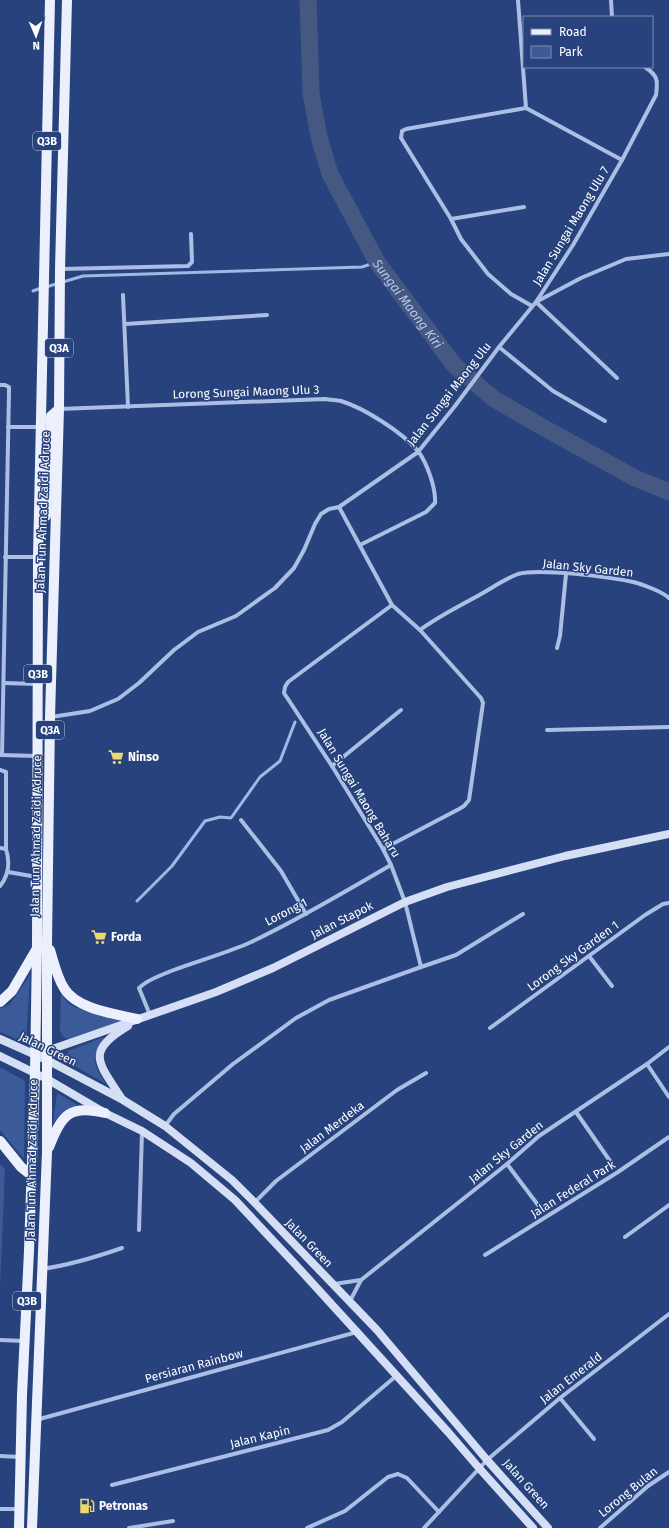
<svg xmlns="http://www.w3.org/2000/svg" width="669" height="1528" font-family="'Fira Sans',sans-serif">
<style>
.green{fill:#3a5a99}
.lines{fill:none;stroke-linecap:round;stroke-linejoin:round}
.stream{stroke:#a0b8e5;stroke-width:3}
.river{stroke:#445882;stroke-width:17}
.minor{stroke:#abbfe4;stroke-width:4}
.secondary{stroke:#d4def4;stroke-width:8}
.primary{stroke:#ebf0fc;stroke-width:10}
.labels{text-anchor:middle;stroke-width:3;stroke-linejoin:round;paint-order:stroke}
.shield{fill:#27427c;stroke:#bec6d8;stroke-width:1}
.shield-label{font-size:11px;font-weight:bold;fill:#fff}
.street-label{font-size:12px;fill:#fff;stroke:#27427c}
.poi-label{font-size:12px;font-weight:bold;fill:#fff;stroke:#27427c;text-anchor:start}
.water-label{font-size:13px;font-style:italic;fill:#b7c9ec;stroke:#27427c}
</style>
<rect width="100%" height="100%" fill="#27427c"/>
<!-- green -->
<g class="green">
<polygon points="30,975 26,1043 0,1032 0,1009 10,1004"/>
<polygon points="61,993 68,1003 74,1007 124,1022 71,1040 63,1037 60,1031"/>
<path d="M 104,1037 C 92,1061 92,1061 106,1084 L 73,1065 L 67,1058 L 68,1051 Z"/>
<polygon points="0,1067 25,1081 24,1159 0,1130"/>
<polygon points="57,1093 78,1105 63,1111 53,1123"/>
<polygon points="0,1164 5,1169 0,1288"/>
</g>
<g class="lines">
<!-- stream -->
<g class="stream">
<polyline points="46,287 83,276 362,267 377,262"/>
<polyline points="33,291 41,288"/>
<polyline points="137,901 172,866 205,821 220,817 231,818 260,777 280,761 295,722"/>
</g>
<!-- river -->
<path class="river" id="s1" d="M 308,0 L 311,93 L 319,137 L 330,174 L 377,262 L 454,365 L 494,399 L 546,429 L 635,478 L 669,492"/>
<!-- minor -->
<g class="minor">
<polyline points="518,0 526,108"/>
<polyline points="611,0 612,17"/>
<polyline points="451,219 524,207"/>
<polyline points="61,269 188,266 192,262 191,234"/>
<polyline points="123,295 128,407"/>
<path d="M 532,306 L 511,294 L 488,274 L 461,239 L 451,219 L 401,138 L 402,131 L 406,129 L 526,108 L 622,160 L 656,95 C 658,80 658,76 645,67"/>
<polyline points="125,324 267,315"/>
<polyline points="499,347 553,391 605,421"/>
<polyline points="617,378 536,302 573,245 622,160"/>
<polyline points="0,385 5,385 9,387 9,391 2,755"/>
<path d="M 59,409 L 325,399 C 330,400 336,400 341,401 C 364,408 402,432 418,451 C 427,463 436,488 435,503 L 426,512 L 360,545"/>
<polyline points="8,427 40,427"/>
<polyline points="339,507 392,605 420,630 481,698 483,703 469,800 464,806 459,809 383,849"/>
<polyline points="5,557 38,557"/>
<path d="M 420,630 C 439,616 460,606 481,594 C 492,588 505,579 518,574 C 540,568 610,577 633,582 C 642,584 663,592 669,598"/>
<polyline points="557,648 560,636 566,574"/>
<polyline points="4,683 37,684"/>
<polyline points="51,717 90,711 118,699 139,683 174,650 198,632 236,616 275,588 294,568 304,550 315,524 321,514 329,509 339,507 418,452 455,406 499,347 536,302 581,278 626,259 669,254"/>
<polyline points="547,730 669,727"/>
<polyline points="0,755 37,756"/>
<polyline points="332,766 401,710"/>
<path d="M 0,770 L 6,772 L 6,849 C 10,862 9,875 0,886"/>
<polyline points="241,820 281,871 306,914"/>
<polyline points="0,848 6,849"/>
<polyline points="8,872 37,877"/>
<polyline points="589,956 612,986"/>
<polyline points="421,967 456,955 523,914"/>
<path d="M 150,1015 L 139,988 C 148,979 160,976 171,971 C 197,961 224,954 249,943 C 298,920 344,892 391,865"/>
<polyline points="490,1028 645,915 663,904 669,903"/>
<polyline points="647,1064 669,1097"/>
<polyline points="576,1112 610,1161"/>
<polyline points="165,1126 174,1114 233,1064 296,1018 329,1000 421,967 405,902 391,865 383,849 332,766 284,693 285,687 288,682 392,605"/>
<polyline points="507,1164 538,1205"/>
<polyline points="255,1202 276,1181 397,1090 426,1073"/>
<polyline points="139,1230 142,1132"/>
<polyline points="625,1237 669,1205"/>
<polyline points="485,1255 618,1172 669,1137"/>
<path d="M 42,1269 C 70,1265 96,1257 122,1248"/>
<polyline points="334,1284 361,1280"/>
<polyline points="350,1301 361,1280 507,1164 539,1136 647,1064 669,1047"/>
<polyline points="0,1340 24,1341"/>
<polyline points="560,1398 594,1439"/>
<polyline points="36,1420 357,1332"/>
<polyline points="0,1456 20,1457"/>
<polyline points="112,1485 328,1430 342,1422 396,1376"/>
<polyline points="0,1509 19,1509"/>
<polyline points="129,1528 173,1521"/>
<polyline points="307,1528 345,1511 388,1477 398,1474 407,1478 439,1512"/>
<polyline points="424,1528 487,1460 560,1398 669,1314"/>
<polyline points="600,1528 648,1486 669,1472"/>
</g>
<!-- secondary -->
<g class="secondary">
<polyline points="0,1039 47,1060 123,1100 165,1126 232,1180 254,1202 377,1330 487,1460 548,1528"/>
<polyline points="41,1053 216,992 273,968 405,902 447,887 565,856 669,834"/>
<polyline points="0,1056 47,1079 105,1113 142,1131 191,1163 235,1200 294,1263 448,1432 479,1468 533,1528"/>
<path d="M 122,1099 C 99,1063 84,1052 128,1026"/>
</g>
<!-- primary -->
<g class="primary">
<polyline points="46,516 51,416 59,409"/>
<path d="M 50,950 C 54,963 57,977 64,988 C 76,1009 115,1014 137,1019"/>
<polyline points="0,1002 12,991 36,950"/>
<polyline points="0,1141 21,1167 31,1175"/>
<path d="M 49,1147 C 62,1115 69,1104 105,1113"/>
<polyline points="19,1528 22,1395 29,1251 35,1073 37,948 38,557 50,0"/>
<polyline points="32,1528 47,1152 47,943 50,717 59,409 60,269 67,0"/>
</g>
</g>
<!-- icons -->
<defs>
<symbol id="supermarket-bare" viewBox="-9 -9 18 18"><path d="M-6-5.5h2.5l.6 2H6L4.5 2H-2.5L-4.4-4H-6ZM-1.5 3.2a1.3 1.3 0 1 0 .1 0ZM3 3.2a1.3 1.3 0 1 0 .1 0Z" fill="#ecd771" stroke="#27427c" stroke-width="2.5" paint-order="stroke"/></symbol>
<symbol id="fuel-bare" viewBox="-9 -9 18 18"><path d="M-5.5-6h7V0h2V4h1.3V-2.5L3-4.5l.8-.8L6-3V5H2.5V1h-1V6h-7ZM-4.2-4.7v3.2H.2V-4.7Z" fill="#ecd771" stroke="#27427c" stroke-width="2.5" paint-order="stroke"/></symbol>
</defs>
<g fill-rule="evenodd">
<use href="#supermarket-bare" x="105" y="746" width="22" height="22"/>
<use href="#supermarket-bare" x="88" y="926" width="22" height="22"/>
<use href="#fuel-bare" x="76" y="1495" width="22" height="22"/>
</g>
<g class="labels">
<!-- shield labels -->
<g class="shield">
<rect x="33" y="132" width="28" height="18" rx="3"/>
<rect x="45" y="339" width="28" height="18" rx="3"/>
<rect x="24" y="665" width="28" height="18" rx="3"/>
<rect x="36" y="721" width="28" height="18" rx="3"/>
<rect x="13" y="1292" width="28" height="18" rx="3"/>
</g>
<g class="shield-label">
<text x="47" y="145">Q3B</text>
<text x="59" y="352">Q3A</text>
<text x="38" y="678">Q3B</text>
<text x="50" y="734">Q3A</text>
<text x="27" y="1305">Q3B</text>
</g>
<!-- street labels -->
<g class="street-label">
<text transform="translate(571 226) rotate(-59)" y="4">Jalan Sungai Maong Ulu 7</text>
<text transform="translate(246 392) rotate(-2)" y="4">Lorong Sungai Maong Ulu 3</text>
<text transform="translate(449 394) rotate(-52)" y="4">Jalan Sungai Maong Ulu</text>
<text transform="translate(43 512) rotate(-88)" y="4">Jalan Tun Ahmad Zaidi Adruce</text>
<text transform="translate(588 568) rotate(6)" y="4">Jalan Sky Garden</text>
<text transform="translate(359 793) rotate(59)" y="4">Jalan Sungai Maong Baharu</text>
<text transform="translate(36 836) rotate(-89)" y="4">Jalan Tun Ahmad Zaidi Adruce</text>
<text transform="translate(286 912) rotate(-27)" y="4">Lorong 1</text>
<text transform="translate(342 920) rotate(-27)" y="4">Jalan Stapok</text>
<text transform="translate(573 956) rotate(-36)" y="4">Lorong Sky Garden 1</text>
<text transform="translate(48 1049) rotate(26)" y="4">Jalan Green</text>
<text transform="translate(332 1127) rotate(-37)" y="4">Jalan Merdeka</text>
<text transform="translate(506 1152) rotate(-39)" y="4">Jalan Sky Garden</text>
<text transform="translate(32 1160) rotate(-89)" y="4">Jalan Tun Ahmad Zaidi Adruce</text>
<text transform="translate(573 1189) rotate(-32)" y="4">Jalan Federal Park</text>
<text transform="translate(309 1243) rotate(46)" y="4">Jalan Green</text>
<text transform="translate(194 1366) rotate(-15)" y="4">Persiaran Rainbow</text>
<text transform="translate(571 1378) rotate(-38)" y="4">Jalan Emerald</text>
<text transform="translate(260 1437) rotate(-14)" y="4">Jalan Kapin</text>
<text transform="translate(526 1484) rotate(48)" y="4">Jalan Green</text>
<text transform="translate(628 1492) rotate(-39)" y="4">Lorong Bulan</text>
</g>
<!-- poi labels -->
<g class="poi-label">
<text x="128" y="761">Ninso</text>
<text x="111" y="941">Forda</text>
<text x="99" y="1510">Petronas</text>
</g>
<!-- water labels -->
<g class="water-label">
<text dy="5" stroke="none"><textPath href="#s1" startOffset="328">Sungai Maong Kiri</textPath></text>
</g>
</g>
<!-- legend -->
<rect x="523" y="16" width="130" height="52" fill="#27427c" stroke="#7d8eb0"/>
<rect x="531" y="29" width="20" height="6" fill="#ebf0fc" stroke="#7d8eb0"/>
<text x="559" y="36" font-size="12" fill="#ffffff">Road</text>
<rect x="531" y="46" width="20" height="12" fill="#3a5a99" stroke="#7d8eb0"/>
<text x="559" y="56" font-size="12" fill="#ffffff">Park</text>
<!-- north arrow -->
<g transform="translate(36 36) rotate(178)" stroke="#27427c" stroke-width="3" paint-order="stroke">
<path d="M0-3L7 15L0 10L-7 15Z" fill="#ffffff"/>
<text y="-6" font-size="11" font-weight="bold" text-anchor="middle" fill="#ffffff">N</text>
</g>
</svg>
